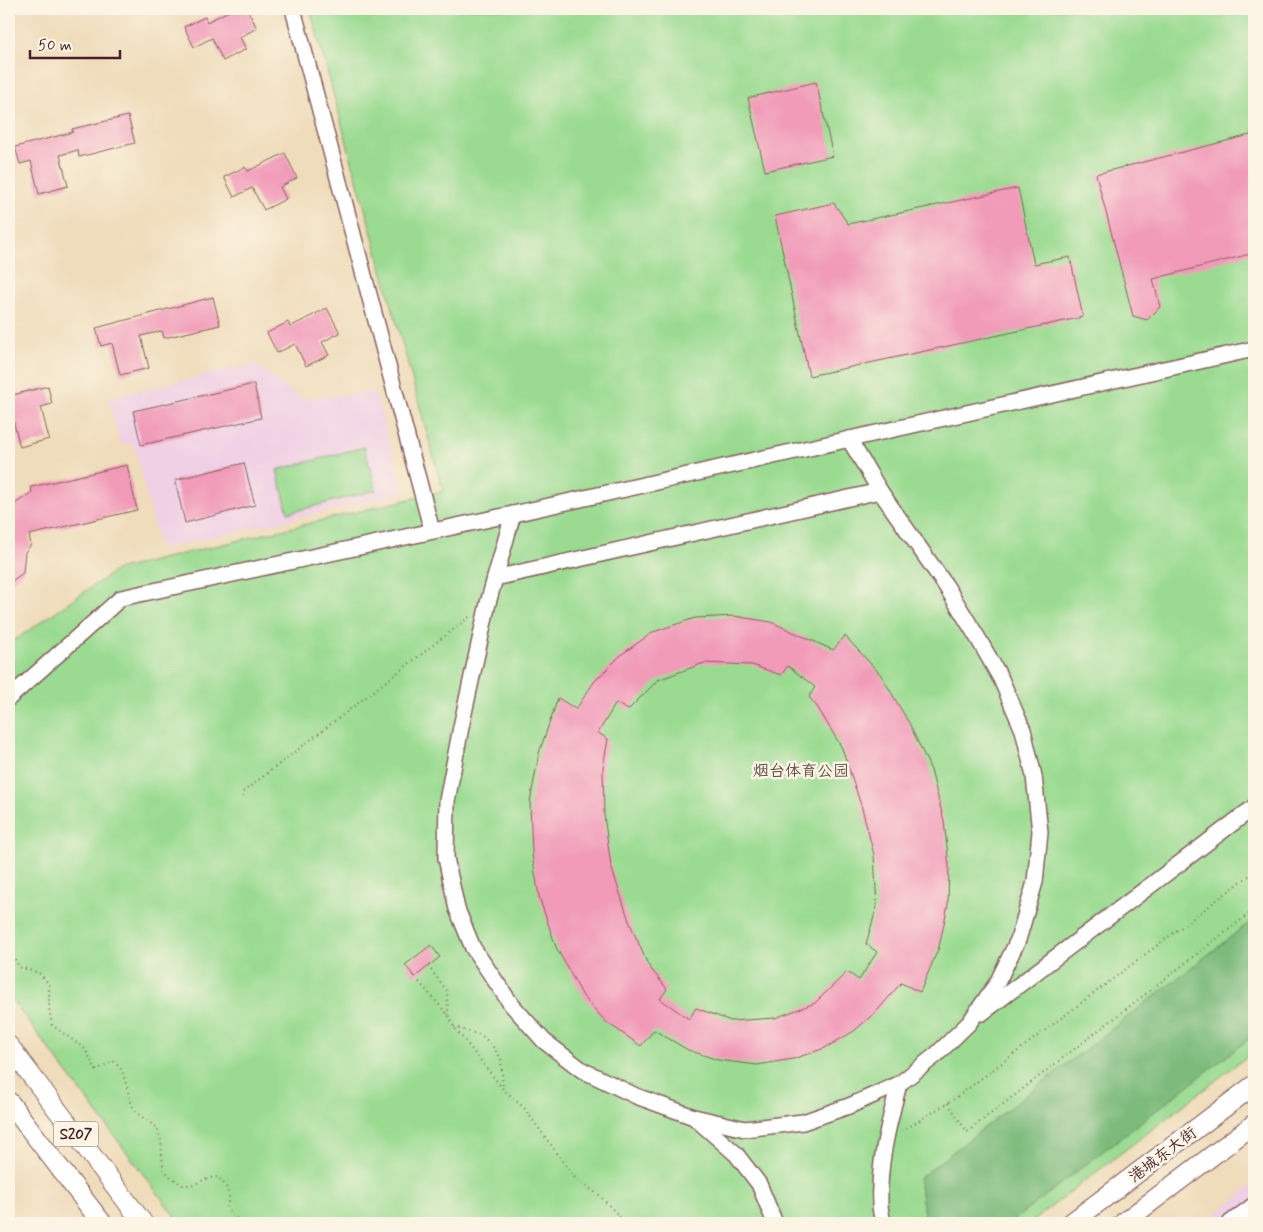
<svg xmlns="http://www.w3.org/2000/svg" width="1263" height="1232" font-family="Mynerve,'LXGW WenKai TC',sans-serif">
<style>
.built{fill:#f0d0e5}
.green{fill:#9adb91;stroke:#727d5e}
.forest{fill:#7bbb7b;stroke:#626d53}
.building{fill:#f19bb9;fill-rule:evenodd}
.lines{fill:none;stroke-linecap:round;stroke-linejoin:round}
.minor-casing{stroke:#84615d;stroke-width:18}
.major-casing{stroke:#84615d;stroke-width:21}
.path{stroke:#84615d;stroke-width:2;stroke-dasharray:1 4;stroke-linecap:butt}
.minor{stroke:#fff;stroke-width:15}
.major{stroke:#fff;stroke-width:19}
.labels{text-anchor:middle;stroke-width:5;stroke-linejoin:round;paint-order:stroke}
.shield{fill:#fcf5e5;stroke:#7f5f63;stroke-width:1}
.shield-label{font-size:15px;font-weight:bold;fill:#4a1f2b}
.park-label{font-size:16px;fill:#5e4e44;stroke:#fcf5e5}
.street-label{font-size:16px;fill:#4a1f2b;stroke:#fcf5e5}
</style>
<rect width="100%" height="100%" fill="#fcf5e5"/>
<filter id="ink" filterUnits="userSpaceOnUse"><feTurbulence type="fractalNoise" baseFrequency=".02" numOctaves="2"/><feDisplacementMap in="SourceGraphic" scale="10" xChannelSelector="R" yChannelSelector="G"/><feConvolveMatrix kernelMatrix="1 2 1 2 8 2 1 2 1" color-interpolation-filters="sRGB"/></filter>
<filter id="wash" filterUnits="userSpaceOnUse"><feTurbulence type="fractalNoise" baseFrequency=".0096" numOctaves="4" result="noise"/><feDisplacementMap in="SourceGraphic" scale="20" xChannelSelector="R" yChannelSelector="G"/><feGaussianBlur stdDeviation="1.12" result="paint"/><feColorMatrix in="noise" values="0 0 0 0 0 0 0 0 0 0 0 0 0 0 0 0 0 1.4 0 .05"/><feComposite in="paint" operator="in"/></filter>
<g filter="url(#wash)">
<rect width="100%" height="100%" fill="#efdcba"/>
<!-- built -->
<g class="built">
<polygon points="256,364 300,399 375,392 404,493 160,549 134,444 121,445 108,398"/>
<polygon points="1254,1184 1254,1223 1204,1223"/>
</g>
<!-- green -->
<g class="green">
<polygon points="310,9 1254,9 1254,1051 1030,1223 180,1223 9,996 9,644 116,570 443,491"/>
<polygon points="364,447 376,490 288,513 277,470"/>
</g>
<!-- forest -->
<polygon class="forest" points="1254,919 1254,1035 1010,1223 925,1223 919,1178"/>
<g id="blocks">
<!-- building -->
<g class="building">
<polygon points="233,9 247,9 257,28 240,37 246,49 223,61 212,38 194,47 184,27 205,17 207,22"/>
<polygon points="816,82 833,156 765,171 748,98"/>
<polygon points="128,116 135,143 79,157 78,150 60,155 68,186 39,194 31,161 20,164 15,147 73,132 72,129"/>
<polygon points="1254,134 1254,253 1153,279 1160,307 1147,320 1133,316 1096,174"/>
<polygon points="285,153 297,178 280,187 286,199 264,210 252,188 234,197 224,177 245,167 248,171"/>
<polygon points="1018,188 1034,264 1070,257 1083,317 809,376 775,216 834,203 848,224"/>
<polygon points="213,297 220,325 164,338 162,331 141,336 149,368 120,375 112,343 101,346 96,328"/>
<polygon points="327,308 340,333 322,342 329,355 306,366 295,344 277,353 267,333 288,322 290,327"/>
<polygon points="254,384 261,418 141,445 133,411"/>
<polygon points="48,386 52,404 41,407 49,439 20,447 12,415 9,416 9,396"/>
<polygon points="244,463 255,505 185,523 175,480"/>
<polygon points="127,465 137,510 29,535 31,545 25,552 23,573 9,583 9,508 32,492 31,487"/>
<path d="M 734,616 L 771,622 L 833,650 L 845,636 L 881,675 L 909,723 L 931,770 L 944,821 L 949,866 L 948,905 L 939,947 L 920,992 L 901,983 L 877,1011 L 854,1031 L 825,1048 L 793,1059 L 757,1065 L 718,1060 L 688,1050 L 654,1030 L 641,1046 L 606,1022 L 583,996 L 556,947 L 539,897 L 532,854 L 530,802 L 539,753 L 558,698 L 576,709 L 594,682 L 621,655 L 653,632 L 695,618 ZM 704,663 L 752,665 L 781,675 L 788,666 L 815,687 L 809,697 L 818,708 L 842,748 L 862,808 L 874,855 L 877,906 L 866,944 L 877,952 L 859,980 L 847,972 L 815,1003 L 775,1018 L 731,1021 L 696,1008 L 689,1019 L 660,999 L 667,989 L 648,965 L 629,921 L 611,866 L 604,815 L 603,767 L 608,739 L 598,733 L 616,703 L 628,710 L 658,680 Z"/>
<polygon points="431,945 440,957 415,977 405,965"/>
</g>
</g>
</g>
<g filter="url(#ink)">
<use href="#blocks" fill-opacity="0" stroke="#84615d" stroke-width="1"/>
<g class="lines">
<defs>
<g id="minor">
<polyline points="293,9 432,531"/>
<polyline points="513,514 488,603 461,727 447,801 446,858 457,909 473,948 511,1004 544,1041 582,1070 636,1096 694,1117 745,1129 803,1122 849,1106 899,1084 936,1055 969,1023 997,983 1018,940 1035,882 1040,832 1034,776 1023,730 1001,679 979,640 946,586 880,491 849,439"/>
<polyline points="495,578 880,491"/>
<polyline points="9,698 121,598 513,514 1254,349"/>
<polyline points="982,1013 1254,807"/>
<polyline points="695,1118 736,1154 759,1184 775,1223"/>
<path d="M 883,1223 C 882,1217 880,1210 880,1204 C 878,1163 889,1123 899,1084"/>
<polyline points="1230,1223 1254,1205"/>
</g>
<g id="major">
<polyline points="9,1046 143,1223"/>
<polyline points="9,1102 102,1223"/>
<polyline points="1071,1223 1254,1085"/>
<polyline points="1123,1223 1254,1124"/>
</g>
</defs>
<!-- minor casing -->
<use href="#minor" class="minor-casing"/>
<!-- major casing -->
<use href="#major" class="major-casing"/>
<!-- path -->
<g class="path">
<polyline points="243,797 243,792 472,615"/>
<polyline points="9,906 11,909 10,949 19,967 39,973 49,984 49,1008 52,1025 85,1049 96,1070 113,1061 122,1070 132,1105 137,1113 157,1128 161,1140 163,1169 170,1176 182,1185 192,1185 209,1178 218,1177 226,1186 229,1197 227,1207 230,1214 242,1223"/>
<polyline points="431,970 447,991 448,1015"/>
<polyline points="419,982 448,1015 454,1027 503,1089 524,1108 575,1178 599,1195 626,1223"/>
<polyline points="454,1027 481,1035 491,1044 501,1058 503,1089"/>
<polyline points="948,1103 967,1132 1254,910"/>
<polyline points="902,1131 953,1100 1254,872"/>
</g>
<!-- minor -->
<use href="#minor" class="minor"/>
<!-- major -->
<use href="#major" class="major"/>
</g>
</g>
<g class="labels">
<!-- shield labels -->
<rect class="shield" x="53.5" y="1121.5" width="45" height="25" rx="4"/>
<g class="shield-label">
<text x="76" y="1139">S207</text>
</g>
<!-- park labels -->
<g class="park-label">
<text x="801" y="776">烟台体育公园</text>
</g>
<!-- street labels -->
<g class="street-label">
<text transform="translate(1162 1154) rotate(-37)" y="6">港城东大街</text>
</g>
</g>
<!-- margin -->
<rect width="1263" height="1232" fill="none" stroke="#fcf5e5" stroke-width="30"/>
<!-- scale -->
<path d="M30 50v8h90v-8" fill="none" stroke="#4a1f2b" stroke-width="2.5"/>
<text x="38" y="50" font-size="15" fill="#4a1f2b" stroke="#fcf5e5" stroke-width="4" paint-order="stroke">50 m</text>
</svg>
